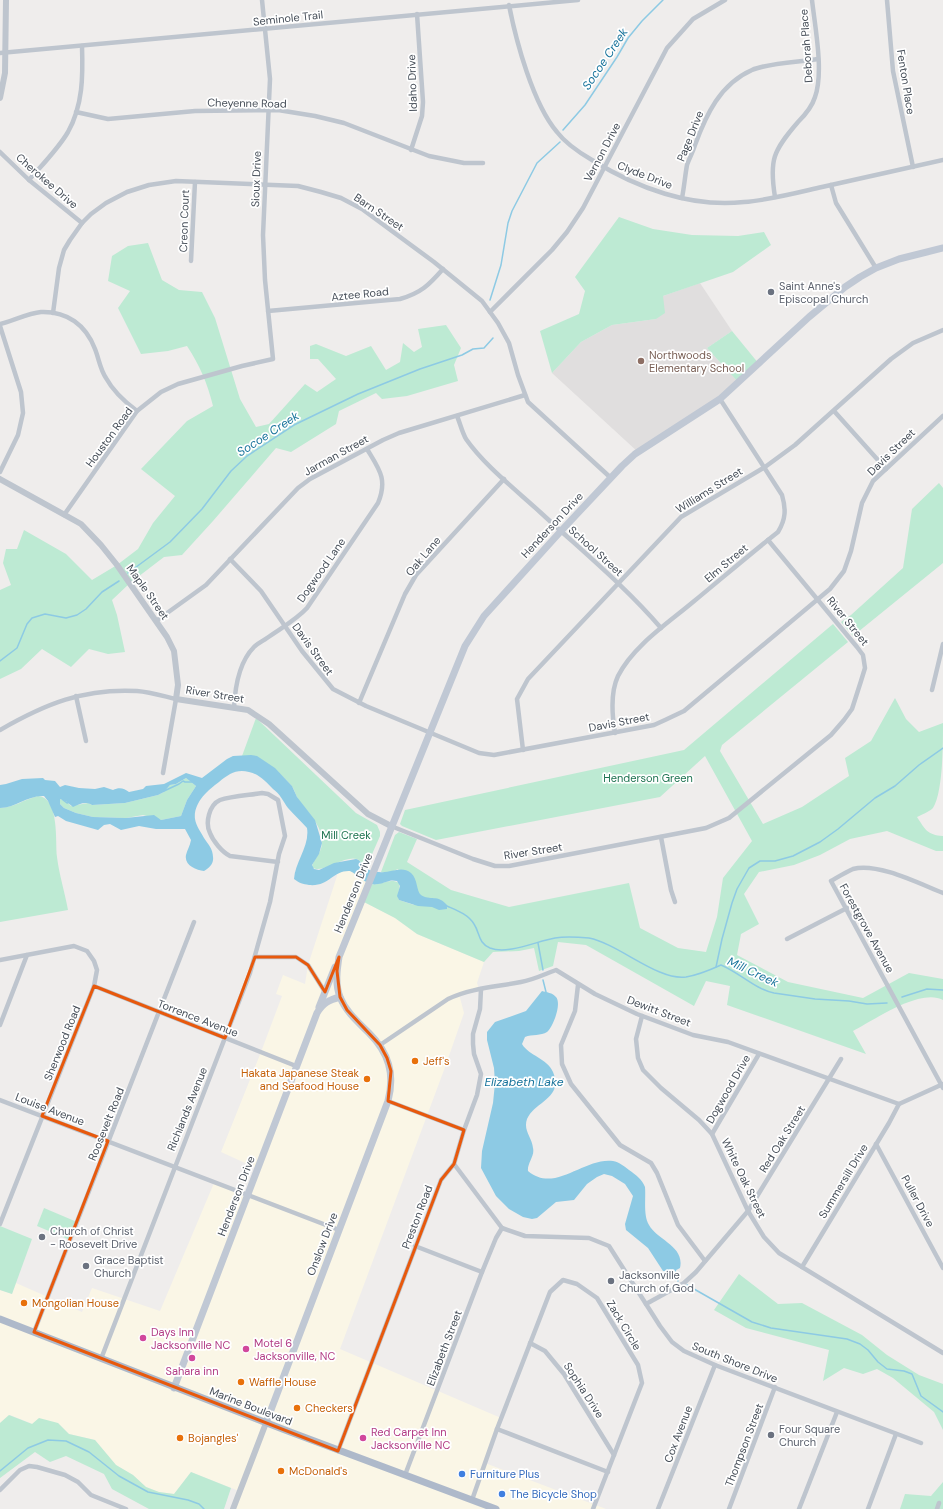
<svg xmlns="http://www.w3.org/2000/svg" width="943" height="1509" font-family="'DM Sans',sans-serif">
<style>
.commercial{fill:#faf6e6}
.education{fill:#e0dede}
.green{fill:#bdead3}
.water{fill:#8dcae4;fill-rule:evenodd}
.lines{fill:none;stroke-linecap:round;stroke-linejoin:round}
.stream{stroke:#8dcae4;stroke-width:1.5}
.minor{stroke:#bec5ce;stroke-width:4.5}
.tertiary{stroke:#bec5ce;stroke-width:6}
.secondary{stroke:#c0c8d4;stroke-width:7}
.primary{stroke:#aeb9ca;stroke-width:7}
.marked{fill:none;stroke:#e8590c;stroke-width:3;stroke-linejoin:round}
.worship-dot{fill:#6b7280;stroke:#fff;stroke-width:1.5}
.education-dot{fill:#8d6e63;stroke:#fff;stroke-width:1.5}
.food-dot{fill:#e8710a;stroke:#fff;stroke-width:1.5}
.hotel-dot{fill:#d1479c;stroke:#fff;stroke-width:1.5}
.shop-dot{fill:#3f7fe0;stroke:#fff;stroke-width:1.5}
.labels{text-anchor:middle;stroke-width:3.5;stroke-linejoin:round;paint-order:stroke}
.street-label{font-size:11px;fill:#464e58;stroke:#fff}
.worship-label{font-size:11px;fill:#5b616d;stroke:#fff;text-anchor:start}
.education-label{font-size:11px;fill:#785e54;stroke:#fff;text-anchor:start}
.park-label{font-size:11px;fill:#1d7350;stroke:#fff}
.food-label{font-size:11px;fill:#c56008;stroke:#fff;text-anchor:start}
.hotel-label{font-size:11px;fill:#b23c85;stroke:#fff;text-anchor:start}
.shop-label{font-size:11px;fill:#366cbe;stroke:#fff;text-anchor:start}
.water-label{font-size:12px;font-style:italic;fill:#17739b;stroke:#fff}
</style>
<rect width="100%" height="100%" fill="#efedec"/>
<!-- commercial -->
<polygon class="commercial" points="348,870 355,873 367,882 362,901 395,918 417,934 484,962 477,983 479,989 459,994 464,1013 444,1070 340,1349 501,1418 485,1463 606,1509 233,1509 239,1491 191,1472 174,1494 159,1492 146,1487 133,1475 116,1465 95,1440 69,1434 58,1423 33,1424 10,1415 0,1423 0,1290 12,1294 16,1283 82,1312 92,1288 160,1311 214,1183 247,1196 258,1169 221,1152 261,1052 282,996 276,994 283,975 305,984 308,965 338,873"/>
<!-- education -->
<polygon class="education" points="700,283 732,331 707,348 739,383 638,452 552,373 581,342 612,325 656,319 663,296"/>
<!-- green -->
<g class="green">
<polygon points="619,217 653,229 692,235 738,236 764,232 771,245 733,272 663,296 665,313 656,319 612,325 581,342 552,373 540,331 579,314 585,291 575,277"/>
<path d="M 148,243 L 162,280 L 179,290 L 202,292 L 215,318 L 240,399 L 256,427 L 269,424 L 305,384 L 317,392 L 336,379 L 318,359 L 310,359 L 310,346 L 316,344 L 346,356 L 371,346 L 386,370 L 400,362 L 403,343 L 414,352 L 422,347 L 418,329 L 446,325 L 461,348 L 454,365 L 458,381 L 407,396 L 382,399 L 376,393 L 339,411 L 336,424 L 291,452 L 276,448 L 213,521 L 182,555 L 164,557 L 130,583 L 112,600 L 117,615 L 125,652 L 108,654 L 89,649 L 71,667 L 42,649 L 21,669 L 0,679 L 0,590 L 11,585 L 3,563 L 6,549 L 17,549 L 24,530 L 66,554 L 92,580 L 117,565 L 138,549 L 153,523 L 175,496 L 141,469 L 187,421 L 213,406 C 207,382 200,366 187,346 L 168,351 L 141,354 L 118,308 L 130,291 L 108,281 L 112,256 L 128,246 Z"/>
<polygon points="732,331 759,364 739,383 707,348"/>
<polygon points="939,483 943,488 943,563 853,636 841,622 851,615 903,568 912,509"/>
<path d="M 833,624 L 848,642 L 722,745 L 720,751 L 763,824 L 802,807 L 849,776 L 845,758 L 871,741 L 895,698 L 906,719 L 919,732 L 943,723 C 943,745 943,792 933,808 C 929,812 921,815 917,817 C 925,829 927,835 943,836 L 943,851 L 936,851 L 887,831 L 850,839 L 820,855 L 794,865 L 759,872 L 744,894 L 759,924 L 741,934 L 737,955 L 788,982 L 863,998 L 909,973 L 943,979 L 943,1000 C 920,988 874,1020 853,1031 L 866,1054 L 727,1005 L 730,986 L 706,981 L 694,1006 L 586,945 L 558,942 L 553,966 L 539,971 L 534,948 L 519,951 L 493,952 L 484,962 L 417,934 L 395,918 L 362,901 L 371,884 C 381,886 389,877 399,883 C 401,889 396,894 399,900 L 414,905 L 398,869 L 389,873 L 381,872 L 395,835 L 399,832 L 417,839 L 407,862 L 451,890 L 509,907 L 629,883 L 640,928 L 678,948 L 706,952 L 717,917 L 723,878 L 752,841 L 705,756 L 660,797 L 436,840 L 402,826 L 400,824 L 405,810 L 684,750 Z"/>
<path d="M 256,718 L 356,813 L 377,825 L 380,832 L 380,836 L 366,868 C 364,866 362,863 360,861 C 349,851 322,876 312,867 C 313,859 322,854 322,842 C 322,826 309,813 300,802 C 296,797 295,790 291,785 C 279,772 262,755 242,756 Z"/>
<polygon points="186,778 196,786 187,800 181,816 161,820 143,815 126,818 93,817 76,813 64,808 60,804 60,799 67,802 71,806 88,803 92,805 125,803 158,795 164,792 170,785 176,784"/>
<path d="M 38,796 C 60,798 55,842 57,857 C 59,874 65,893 68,910 L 0,922 L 0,808 C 13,808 25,799 38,796 Z"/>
<polygon points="44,1208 77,1222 70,1240 37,1226"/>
<polygon points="0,1226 32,1239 12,1294 0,1290"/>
<polygon points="739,1274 778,1304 802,1303 862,1335 887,1355 919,1375 943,1384 943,1430 934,1412 893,1378 877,1369 863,1374 844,1368 823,1381 829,1350 746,1328 714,1310"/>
<polygon points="9,1415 32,1424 39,1418 58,1423 69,1434 95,1440 116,1465 133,1475 146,1487 159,1492 174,1494 191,1472 231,1488 224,1509 149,1509 112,1489 104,1474 66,1456 50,1462 35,1452 0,1478 0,1423"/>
<polygon points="943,1482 943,1509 900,1509 905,1494 931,1496"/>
</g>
<!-- water -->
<g class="water">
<path d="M 251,755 L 257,756 L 275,768 L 292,786 L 297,797 L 315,820 L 322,843 L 319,854 L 312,865 L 314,869 L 319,870 L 334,863 L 356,859 C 361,860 361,864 364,867 C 368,870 374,872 379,872 C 390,874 401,865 411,873 C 418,879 416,891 421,895 C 430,901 438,894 447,905 L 447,909 L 439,910 L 432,907 L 418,906 L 399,900 L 397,896 L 400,886 L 397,881 C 389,879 386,883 378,884 C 368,887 358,875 350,871 C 333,870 329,887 309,885 C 303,884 299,883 294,879 C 295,862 310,846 307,828 C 301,821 294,815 288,808 C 283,801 280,794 273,789 C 266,782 259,774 249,772 C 236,769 229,774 219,782 C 208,790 193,803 195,819 C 196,826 201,832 204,838 C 208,844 213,849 213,857 C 214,864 209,868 204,871 C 196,870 184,865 186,855 C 187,850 190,846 191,840 L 185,829 L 156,829 L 139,826 L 121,830 L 110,824 L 104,825 L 98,830 L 66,821 L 58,816 L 55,817 L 48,801 L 44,796 C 28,795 15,808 0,808 L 0,785 L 6,784 L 22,779 L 43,778 L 45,780 L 55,781 L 60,787 L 65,785 L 79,788 L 95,789 L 104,787 L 113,790 C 119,787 124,788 129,792 L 143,789 L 146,786 L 164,784 L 186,773 L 202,778 L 227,759 L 233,756 ZM 186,778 L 196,786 L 187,800 L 181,816 L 161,820 L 154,815 L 126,818 L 93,817 L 76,813 L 64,808 L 60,804 L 60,799 L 67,802 L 73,807 C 80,804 85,801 92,805 L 125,803 L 158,795 L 164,792 L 170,785 L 176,784 Z"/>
<path d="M 542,991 C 546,992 553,993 556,997 C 562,1004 553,1027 547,1032 C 541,1036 532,1034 525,1037 L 522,1044 C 529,1056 547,1058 553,1072 C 564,1098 535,1101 527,1119 C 523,1131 532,1137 533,1148 C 535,1156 527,1163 528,1171 C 555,1194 584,1157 613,1161 C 619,1162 624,1166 629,1170 C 636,1175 642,1179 645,1187 C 646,1198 643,1215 649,1225 C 657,1240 685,1246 680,1268 C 675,1271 669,1273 663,1271 L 648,1248 L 626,1230 L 625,1224 L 633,1196 L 625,1184 L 612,1176 L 604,1174 L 597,1177 L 587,1184 L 574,1200 L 556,1202 L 537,1218 L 532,1219 L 523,1217 L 509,1209 L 496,1196 L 481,1168 L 482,1151 L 493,1103 L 495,1083 L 494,1068 L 487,1040 L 487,1032 L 495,1022 L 526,1011 Z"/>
</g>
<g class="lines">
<!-- stream -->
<g class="stream">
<polyline points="563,130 585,105 617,57 628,38 642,21 663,0"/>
<polyline points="490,300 501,265 508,223 512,211 537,163 560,142"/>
<polyline points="128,573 170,542 202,509 231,471 247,456 294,425 358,394 420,369 462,355 473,349 484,348 493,338"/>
<polyline points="0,661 17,648 27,624 32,618 45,614 66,618 77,615 86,609 102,592 119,581"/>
<polyline points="164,791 179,784 183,781 185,782 192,782"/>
<polyline points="63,800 67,803 70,802"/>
<path d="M 445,907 L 447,906 C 456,910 468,914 474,924 C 480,933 478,943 490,948 C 508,955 537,941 555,938 C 566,936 578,937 589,938 C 619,944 658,981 686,977 C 698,975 710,970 721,965 C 740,973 755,989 774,993 L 815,999 L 849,1001 L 867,1004 L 887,1003"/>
<polyline points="538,943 543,970"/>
<polyline points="716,967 722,939 732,903 737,889 749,868 760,861 775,861 793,856 820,842 838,829 875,798 895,786 919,765 943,748"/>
<polyline points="543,980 546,992"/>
<polyline points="902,997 927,989 943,990"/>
<polyline points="675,1269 678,1281"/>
<polyline points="687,1285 752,1322 771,1328 847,1339 860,1344 868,1350 878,1362 887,1369 904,1371 912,1374 921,1396 943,1412"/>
<polyline points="0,1471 28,1448 48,1440 66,1441 89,1452 119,1476 148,1492 188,1500 199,1504 204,1509"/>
</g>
<!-- minor -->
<g class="minor">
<polyline points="887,0 893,71 913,167"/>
<path d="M 509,5 C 516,41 533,104 557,132 C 566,144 580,153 592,160 C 637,188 691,208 744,202 C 770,200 796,193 822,187 C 862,178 903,169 943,160"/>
<polyline points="0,53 578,0"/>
<polyline points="76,112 108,119 195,111 278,110 315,116 344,123 429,156 464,163 483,163"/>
<polyline points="411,150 422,116 423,102 417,14"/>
<polyline points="0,152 29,180 82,223"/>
<path d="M 29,180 C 42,165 58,149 68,132 C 83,105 83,76 82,46"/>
<polyline points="831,185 836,203 876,268"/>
<path d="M 775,197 C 769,160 773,151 798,122 C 805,115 812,107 815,97 C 824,72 815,27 812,0"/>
<path d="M 682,198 C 684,188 685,176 687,165 C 689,159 693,152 695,145 C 706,115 720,84 752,70 C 767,63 800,62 818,59"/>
<polyline points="191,261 195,182"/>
<path d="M 268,311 L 400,299 C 421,293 429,285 443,269"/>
<polyline points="490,312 552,250 567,232 583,208 667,48 693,19 725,0"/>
<polyline points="53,313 59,268 64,250 70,240 82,223 91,214 106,203 127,192 149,185 176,181 298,186 321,192 341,198 362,209 434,262 482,301 498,323 509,343 518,375 528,402 611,478"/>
<path d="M 0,324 C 12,321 29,313 41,312 C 67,311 86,325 95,349 C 99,359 100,369 106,378 C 113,391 125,402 137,411"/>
<polyline points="0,326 21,392 23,413 18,435 0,472"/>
<polyline points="834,411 886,469"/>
<path d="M 457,416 C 460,423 462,432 466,439 C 484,465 516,490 540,512 C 581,550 625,586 661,628"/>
<polyline points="64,515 137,411 161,392 178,384 242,366 273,359 265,280 263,235 270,79 262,0"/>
<polyline points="230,559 261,591 302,651 333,689 366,706 479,753 494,755 654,725 665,720 684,711 830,589 844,571 851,551 862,503 873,481 943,416"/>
<polyline points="156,621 206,585 298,488 310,479 383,440 399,433 525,395"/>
<polyline points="932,690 943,644"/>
<polyline points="76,696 86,741"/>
<polyline points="359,703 405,594 416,575 504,479"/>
<path d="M 234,708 C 235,687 239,662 254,647 C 258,643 263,641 267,638 C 281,628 296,620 307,608 L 378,503 C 388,479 379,469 367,449"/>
<path d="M 0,730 C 45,704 84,688 137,691 C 150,692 163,696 176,699 L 163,773"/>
<path d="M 615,733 C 612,715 610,693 618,676 C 633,646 668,623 693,602 C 721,579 749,555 778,532 C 786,519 786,509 782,495 L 720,399"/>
<polyline points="523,750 517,699 528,679 681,517 765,467 795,445 891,359 913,343 943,330"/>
<polyline points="391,826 473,859 495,866 509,866 706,828 729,818 831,735 844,720 852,709 861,681 865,668 863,655 857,647 768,540"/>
<polyline points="661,837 671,890 675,902"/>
<path d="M 943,893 C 920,884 877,862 853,869 C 846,872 838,877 831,881 L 943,1088"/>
<polyline points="787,939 847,908"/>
<polyline points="255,957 296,957 308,965 325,992"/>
<polyline points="0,960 74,946 87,951 94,961 97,970 94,986 0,1224"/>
<polyline points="578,985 575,1011 561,1045 562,1064 571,1084 620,1145 651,1163 657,1173 678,1225 705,1261"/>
<polyline points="94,986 296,1066"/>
<polyline points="642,1016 636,1039 638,1058 643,1070 661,1088 699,1120 712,1134 748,1211 764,1237 779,1253 943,1353"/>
<polyline points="0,1025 27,955"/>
<path d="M 380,1045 L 448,999 C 471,988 496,987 521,982 C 533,980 545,974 556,970 L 595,994 L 637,1014 L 693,1035 L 728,1042 L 899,1104 L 943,1084"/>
<polyline points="0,1100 339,1230"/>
<polyline points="388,1101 464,1130"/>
<polyline points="712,1134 759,1054"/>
<polyline points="876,1144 943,1268"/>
<polyline points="454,1164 502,1228 525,1236 589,1238 609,1246 660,1326 672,1342 684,1351 715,1365 921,1443"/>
<polyline points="415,1246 482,1272"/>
<polyline points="802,1267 889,1123 899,1104"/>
<polyline points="646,1304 684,1283 696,1272 748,1211 841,1059"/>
<polyline points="34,1332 194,922"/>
<polyline points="530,1343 545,1351 564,1374 614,1455"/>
<path d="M 101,1359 L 250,973 L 270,902 L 279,854 L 285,836 L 278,800 L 268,794 L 262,793 C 250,795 231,796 220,800 C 209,805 205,823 210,833 C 213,841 222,852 230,856 L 278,862"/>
<polyline points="497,1429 608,1472"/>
<polyline points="338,1451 441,1180 454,1164 464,1130 477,1095 481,1074 474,1054 473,1044 473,1034 480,1009 481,989"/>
<polyline points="405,1475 482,1272 496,1238 502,1228"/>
<polyline points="0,1490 20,1470 29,1466 37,1467 65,1475 78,1482 91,1495 126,1509"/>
<polyline points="472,1500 497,1429 550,1292 563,1280 577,1284 597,1298 638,1365 642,1383 593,1509"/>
<polyline points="658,1509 715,1365"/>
<polyline points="729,1509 775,1387"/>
<polyline points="799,1509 837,1412"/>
<polyline points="868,1509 896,1434"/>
<polyline points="937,1509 939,1503"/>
</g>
<!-- tertiary -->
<g class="tertiary">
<polyline points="0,98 5,73 6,0"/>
<polyline points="0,479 81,524 101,545 117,565 167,637 174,651 178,685 176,699 248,710 269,724 368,814 391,826"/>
<polyline points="233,1509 266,1423"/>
</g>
<!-- secondary -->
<g class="secondary">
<polyline points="319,1007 335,967"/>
<path d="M 174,1388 L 317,1013 C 323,1003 329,1000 340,997"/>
<path d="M 266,1423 L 388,1101 C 395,1074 389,1053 369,1033 C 358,1022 346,1012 340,997 C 335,984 337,970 339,957 L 465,646 L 484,616 L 561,531 L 622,466 L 635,454 L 720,399 L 809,317 L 845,287 L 860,277 L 876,268 L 899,259 L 943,248"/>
</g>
<!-- primary -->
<polyline class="primary" points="0,1319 285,1430 496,1509"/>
</g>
<!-- marked area -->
<path class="marked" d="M 255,957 L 296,957 L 308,965 L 325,992 L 339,957 L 337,971 L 340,997 L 347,1010 L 380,1045 L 387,1058 L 391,1071 L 388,1101 L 464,1130 L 454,1164 L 441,1180 L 338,1451 L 34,1332 L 108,1141 L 42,1116 L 94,986 L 225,1038 Z"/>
<!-- markers -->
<g class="worship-dot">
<circle cx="771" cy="292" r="4"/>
<circle cx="42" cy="1237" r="4"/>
<circle cx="86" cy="1266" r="4"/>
<circle cx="611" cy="1281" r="4"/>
<circle cx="771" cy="1435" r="4"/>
</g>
<circle class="education-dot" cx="641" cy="361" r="4"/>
<g class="food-dot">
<circle cx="415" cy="1061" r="4"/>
<circle cx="367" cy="1079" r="4"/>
<circle cx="24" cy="1303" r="4"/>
<circle cx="241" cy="1382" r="4"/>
<circle cx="297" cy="1408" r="4"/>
<circle cx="180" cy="1438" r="4"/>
<circle cx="281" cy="1471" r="4"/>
</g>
<g class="hotel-dot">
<circle cx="143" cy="1338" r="4"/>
<circle cx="246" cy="1349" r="4"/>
<circle cx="192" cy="1358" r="4"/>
<circle cx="363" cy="1438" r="4"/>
</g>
<g class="shop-dot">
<circle cx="462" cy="1474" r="4"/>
<circle cx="502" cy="1494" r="4"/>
</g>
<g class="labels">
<!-- street labels -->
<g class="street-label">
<text transform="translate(288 18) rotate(-6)" y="4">Seminole Trail</text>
<text transform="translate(806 46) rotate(-94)" y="4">Deborah Place</text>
<text transform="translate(906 82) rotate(81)" y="4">Fenton Place</text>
<text transform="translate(412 83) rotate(-92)" y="4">Idaho Drive</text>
<text transform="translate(247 103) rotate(1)" y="4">Cheyenne Road</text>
<text transform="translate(690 136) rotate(-68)" y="4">Page Drive</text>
<text transform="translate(602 152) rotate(-62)" y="4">Vernon Drive</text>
<text transform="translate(645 175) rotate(21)" y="4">Clyde Drive</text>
<text transform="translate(256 179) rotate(-88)" y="4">Sioux Drive</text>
<text transform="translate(47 181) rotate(41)" y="4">Cherokee Drive</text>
<text transform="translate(379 212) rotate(34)" y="4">Barn Street</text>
<text transform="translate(184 221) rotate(-88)" y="4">Creon Court</text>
<text transform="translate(360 294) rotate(-6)" y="4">Aztee Road</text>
<text transform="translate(109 437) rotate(-54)" y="4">Houston Road</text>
<text transform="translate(891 452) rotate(-44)" y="4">Davis Street</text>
<text transform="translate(336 455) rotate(-29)" y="4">Jarman Street</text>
<text transform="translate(709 490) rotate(-32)" y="4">Williams Street</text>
<text transform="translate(552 525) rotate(-47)" y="4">Henderson Drive</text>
<text transform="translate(596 551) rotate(42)" y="4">School Street</text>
<text transform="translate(423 556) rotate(-50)" y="4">Oak Lane</text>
<text transform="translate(726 563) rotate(-40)" y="4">Elm Street</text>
<text transform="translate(321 570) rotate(-55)" y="4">Dogwood Lane</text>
<text transform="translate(148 592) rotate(55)" y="4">Maple Street</text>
<text transform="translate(848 621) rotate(51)" y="4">River Street</text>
<text transform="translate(313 649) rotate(54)" y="4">Davis Street</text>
<text transform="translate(215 694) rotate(9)" y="4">River Street</text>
<text transform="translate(619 722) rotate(-11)" y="4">Davis Street</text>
<text transform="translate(533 851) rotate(-9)" y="4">River Street</text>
<text transform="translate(353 893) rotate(-68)" y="4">Henderson Drive</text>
<text transform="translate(867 928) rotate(61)" y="4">Forestgrove Avenue</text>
<text transform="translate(659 1011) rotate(21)" y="4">Dewitt Street</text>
<text transform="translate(198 1018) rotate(21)" y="4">Torrence Avenue</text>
<text transform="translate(62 1043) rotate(-68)" y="4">Sherwood Road</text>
<text transform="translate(728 1089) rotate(-60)" y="4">Dogwood Drive</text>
<text transform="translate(50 1109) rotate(21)" y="4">Louise Avenue</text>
<text transform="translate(187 1109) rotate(-68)" y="4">Richlands Avenue</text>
<text transform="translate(106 1124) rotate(-68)" y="4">Roosevelt Road</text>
<text transform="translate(782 1139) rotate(-58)" y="4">Red Oak Street</text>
<text transform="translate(744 1178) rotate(64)" y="4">White Oak Street</text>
<text transform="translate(843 1181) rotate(-59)" y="4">Summersill Drive</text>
<text transform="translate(236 1196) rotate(-69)" y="4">Henderson Drive</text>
<text transform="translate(918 1201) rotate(62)" y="4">Puller Drive</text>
<text transform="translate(417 1217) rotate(-69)" y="4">Preston Road</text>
<text transform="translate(322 1244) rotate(-69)" y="4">Onslow Drive</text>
<text transform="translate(624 1325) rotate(59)" y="4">Zack Circle</text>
<text transform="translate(444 1348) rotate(-69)" y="4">Elizabeth Street</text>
<text transform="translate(735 1362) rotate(22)" y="4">South Shore Drive</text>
<text transform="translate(584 1390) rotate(57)" y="4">Sophia Drive</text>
<text transform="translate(251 1406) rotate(21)" y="4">Marine Boulevard</text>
<text transform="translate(678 1434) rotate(-69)" y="4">Cox Avenue</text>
<text transform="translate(744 1445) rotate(-69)" y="4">Thompson Street</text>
</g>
<!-- worship labels -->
<g class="worship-label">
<text x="779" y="290">Saint Anne's<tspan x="779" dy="13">Episcopal Church</tspan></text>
<text x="50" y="1235">Church of Christ<tspan x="50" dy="13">- Roosevelt Drive</tspan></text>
<text x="94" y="1264">Grace Baptist<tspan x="94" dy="13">Church</tspan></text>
<text x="619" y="1279">Jacksonville<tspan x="619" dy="13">Church of God</tspan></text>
<text x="779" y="1433">Four Square<tspan x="779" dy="13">Church</tspan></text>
</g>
<!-- education labels -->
<g class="education-label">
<text x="649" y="359">Northwoods<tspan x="649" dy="13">Elementary School</tspan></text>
</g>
<!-- park labels -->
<g class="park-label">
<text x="648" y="782">Henderson Green</text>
<text x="346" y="839">Mill Creek</text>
</g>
<!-- food labels -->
<g class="food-label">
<text x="423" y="1065">Jeff's</text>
<text x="359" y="1077" text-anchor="end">Hakata Japanese Steak<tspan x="359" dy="13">and Seafood House</tspan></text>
<text x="32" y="1307">Mongolian House</text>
<text x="249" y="1386">Waffle House</text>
<text x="305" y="1412">Checkers</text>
<text x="188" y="1442">Bojangles'</text>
<text x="289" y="1475">McDonald's</text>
</g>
<!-- hotel labels -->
<g class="hotel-label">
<text x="151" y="1336">Days Inn<tspan x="151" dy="13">Jacksonville NC</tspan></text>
<text x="254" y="1347">Motel 6<tspan x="254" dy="13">Jacksonville, NC</tspan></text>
<text x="192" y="1375" text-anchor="middle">Sahara inn</text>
<text x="371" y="1436">Red Carpet Inn<tspan x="371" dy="13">Jacksonville NC</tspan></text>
</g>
<!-- shop labels -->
<g class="shop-label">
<text x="470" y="1478">Furniture Plus</text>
<text x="510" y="1498">The Bicycle Shop</text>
</g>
<!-- water labels -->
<g class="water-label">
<text transform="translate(605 59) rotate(-56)" y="4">Socoe Creek</text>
<text transform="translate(268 434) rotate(-33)" y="4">Socoe Creek</text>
<text transform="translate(753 972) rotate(25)" y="4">Mill Creek</text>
<text x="524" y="1086">Elizabeth Lake</text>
</g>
</g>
</svg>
